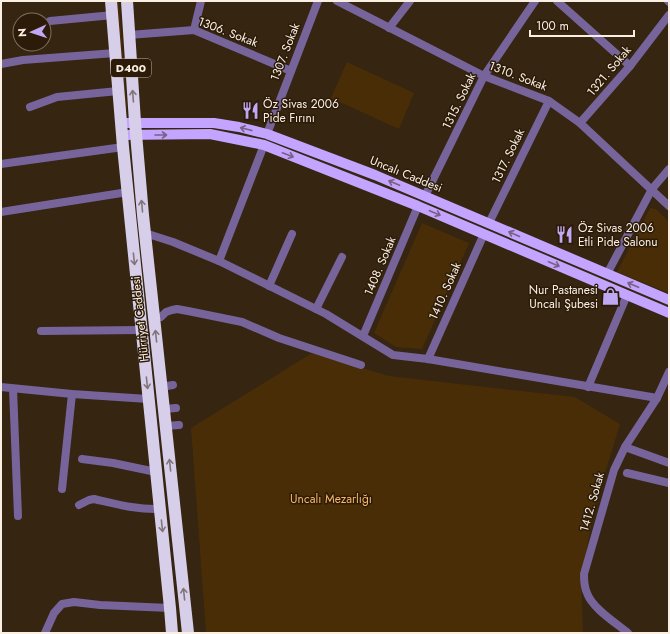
<svg xmlns="http://www.w3.org/2000/svg" width="670" height="634" font-family="Jost,sans-serif">
<style>
.green{fill:#482d07}
.lines{fill:none;stroke-linecap:round;stroke-linejoin:round}
.minor{stroke:#77649b;stroke-width:8}
.major{stroke:#c3a4fe;stroke-width:10}
.highway{stroke:#d7cfea;stroke-width:12}
.oneway{stroke:#817579}
.oneway2{stroke:#776083}
.labels{text-anchor:middle;stroke-width:3;stroke-linejoin:round;paint-order:stroke}
.shield{fill:#2b1b08;stroke:#bcafa1;stroke-width:1}
.shield-label{font-size:11px;font-weight:bold;fill:#faefe3}
.street-label{font-size:12px;fill:#faefe3;stroke:#2b1b08}
.poi-label{font-size:12px;fill:#faefe3;stroke:#2b1b08;text-anchor:start}
.park-label{font-size:12px;fill:#fcb764;stroke:#2b1b08}
</style>
<rect width="100%" height="100%" fill="#352511"/>
<!-- green -->
<g class="green">
<polygon points="116,1 119,1 127,110 126,110"/>
<polygon points="347,62 414,93 399,129 331,98"/>
<polygon points="650,208 656,209 669,222 669,293 617,272"/>
<polygon points="422,223 469,243 422,349 396,347 374,333"/>
<polygon points="312,353 389,376 575,397 620,424 595,506 581,578 583,633 206,633 191,428"/>
</g>
<g class="lines">
<!-- minor -->
<g class="minor">
<polyline points="337,1 484,76 549,101 580,123 669,206"/>
<polyline points="557,1 630,66"/>
<polyline points="668,1 669,2"/>
<polyline points="50,21 113,15"/>
<polyline points="389,28 410,1"/>
<polyline points="194,30 201,1"/>
<polyline points="129,35 194,30 291,71"/>
<polyline points="1,64 23,60 115,53"/>
<polyline points="30,107 57,97 118,91"/>
<polyline points="580,123 630,66 669,15"/>
<polyline points="267,134 318,1"/>
<polyline points="1,164 123,147"/>
<polyline points="425,196 484,76 535,1"/>
<polyline points="1,212 128,192"/>
<polyline points="489,223 549,101"/>
<polyline points="145,233 173,242 219,261 326,314 393,355 428,359 657,398"/>
<polyline points="219,261 264,145"/>
<polyline points="607,274 652,189 669,169"/>
<polyline points="269,286 292,234"/>
<polyline points="316,309 342,257"/>
<polyline points="161,317 166,312 172,310 177,309 188,311 242,322 279,338 361,365"/>
<polyline points="41,331 141,330"/>
<polyline points="363,336 418,206"/>
<polyline points="428,359 484,234"/>
<polyline points="1,387 72,394 148,399"/>
<polyline points="161,387 173,385"/>
<polyline points="588,387 627,295"/>
<polyline points="13,389 18,516"/>
<polyline points="164,409 176,408"/>
<polyline points="166,426 179,425"/>
<polyline points="625,447 669,463"/>
<polyline points="82,459 113,463 156,472"/>
<polyline points="627,473 669,483"/>
<polyline points="62,489 72,394"/>
<path d="M 79,505 L 89,500 L 94,499 C 116,504 137,510 160,509"/>
<polyline points="45,633 54,613 62,604 74,602 100,605 170,608"/>
<path d="M 628,633 C 616,623 592,608 587,593 C 584,587 584,581 584,574 L 614,470 L 625,447 L 657,398 L 669,372"/>
</g>
<!-- major -->
<g class="major">
<polyline points="121,123 214,123 239,127 267,134 375,175 669,300"/>
<polyline points="122,135 210,134 264,145 418,206 669,313"/>
</g>
<!-- highway -->
<g class="highway">
<polyline points="111,1 123,147 170,608 172,633"/>
<polyline points="127,1 135,122 143,215 188,633"/>
</g>
</g>
<!-- one-way arrows -->
<defs><path id="oneway-shaft" d="M-6 0H5M1.5-3L5.5 0L1.5 3" fill="none" stroke-width="1.6" stroke-linecap="round" stroke-linejoin="round"/></defs>
<g class="oneway">
<use href="#oneway-shaft" transform="translate(133 96) rotate(-94)"/>
<use href="#oneway-shaft" transform="translate(142 206) rotate(-95)"/>
<use href="#oneway-shaft" transform="translate(134 259) rotate(84)"/>
<use href="#oneway-shaft" transform="translate(156 336) rotate(-96)"/>
<use href="#oneway-shaft" transform="translate(147 383) rotate(84)"/>
<use href="#oneway-shaft" transform="translate(170 465) rotate(-96)"/>
<use href="#oneway-shaft" transform="translate(162 526) rotate(84)"/>
<use href="#oneway-shaft" transform="translate(184 594) rotate(-96)"/>
</g>
<g class="oneway2">
<use href="#oneway-shaft" transform="translate(246 129) rotate(-166)"/>
<use href="#oneway-shaft" transform="translate(161 135)"/>
<use href="#oneway-shaft" transform="translate(288 155) rotate(21)"/>
<use href="#oneway-shaft" transform="translate(394 183) rotate(-157)"/>
<use href="#oneway-shaft" transform="translate(435 213) rotate(23)"/>
<use href="#oneway-shaft" transform="translate(514 234) rotate(-156)"/>
<use href="#oneway-shaft" transform="translate(554 264) rotate(23)"/>
<use href="#oneway-shaft" transform="translate(633 285) rotate(-157)"/>
</g>
<!-- icons -->
<defs>
<symbol id="restaurant-bare" viewBox="-9 -9 18 18"><path d="M-5-6h1v4h1v-4h1v4h1v-4h1v5L-1.5 .5V6h-2V.5L-5-1ZM5-6V6H3V1.5H1.5Q1.5-4 5-6Z" fill="#c1a8f3" stroke="#2b1b08" stroke-width="2.5" paint-order="stroke"/></symbol>
<symbol id="shop-bare" viewBox="-9 -9 18 18"><path d="M-5-2.5h2.3a2.7 3.5 0 0 1 5.4 0H5L5.5 6h-11ZM-1.5-2.5h3a1.5 2.3 0 0 0-3 0Z" fill="#c1a8f3" stroke="#2b1b08" stroke-width="2.5" paint-order="stroke"/></symbol>
</defs>
<g fill-rule="evenodd">
<use href="#restaurant-bare" x="238" y="98" width="25" height="25"/>
<use href="#restaurant-bare" x="552" y="222" width="25" height="25"/>
<use href="#shop-bare" x="598" y="284" width="25" height="25"/>
</g>
<g class="labels">
<!-- shield labels -->
<rect class="shield" x="111" y="59" width="40" height="18" rx="3"/>
<g class="shield-label">
<text x="131" y="72">D400</text>
</g>
<!-- street labels -->
<g class="street-label">
<text transform="translate(228 32) rotate(21)" y="4">1306. Sokak</text>
<text transform="translate(285 52) rotate(-69)" y="4">1307. Sokak</text>
<text transform="translate(609 71) rotate(-50)" y="4">1321. Sokak</text>
<text transform="translate(518 76) rotate(21)" y="4">1310. Sokak</text>
<text transform="translate(459 101) rotate(-64)" y="4">1315. Sokak</text>
<text transform="translate(508 156) rotate(-64)" y="4">1317. Sokak</text>
<text transform="translate(406 174) rotate(22)" y="4">Uncalı Caddesi</text>
<text transform="translate(380 266) rotate(-67)" y="4">1408. Sokak</text>
<text transform="translate(445 291) rotate(-66)" y="4">1410. Sokak</text>
<text transform="translate(140 319) rotate(-96)" y="4">Hürriyet Caddesi</text>
<text transform="translate(592 502) rotate(-74)" y="4">1412. Sokak</text>
</g>
<!-- poi labels -->
<g class="poi-label">
<text x="263" y="108">Öz Sivas 2006<tspan x="263" dy="14">Pide Fırını</tspan></text>
<text x="578" y="232">Öz Sivas 2006<tspan x="578" dy="14">Etli Pide Salonu</tspan></text>
<text x="598" y="294" text-anchor="end">Nur Pastanesi<tspan x="598" dy="14">Uncalı Şubesi</tspan></text>
</g>
<!-- park labels -->
<g class="park-label">
<text x="331" y="503">Uncalı Mezarlığı</text>
</g>
</g>
<!-- border -->
<rect width="670" height="634" fill="none" stroke="#faefe3" stroke-width="4"/>
<!-- north arrow -->
<g transform="translate(32 32) rotate(267)"><circle r="19" fill="#2b1b08" stroke="#7e7060"/>
<path d="M0-3L7 15L0 10L-7 15Z" fill="#c1a8f3"/>
<text y="-6" font-size="11" font-weight="bold" text-anchor="middle" fill="#faefe3">N</text>
</g>
<!-- scale -->
<path d="M530 30v6h104v-6" fill="none" stroke="#faefe3" stroke-width="2"/>
<text x="536" y="30" font-size="12" fill="#faefe3" stroke="#2b1b08" stroke-width="3" paint-order="stroke">100 m</text>
</svg>
